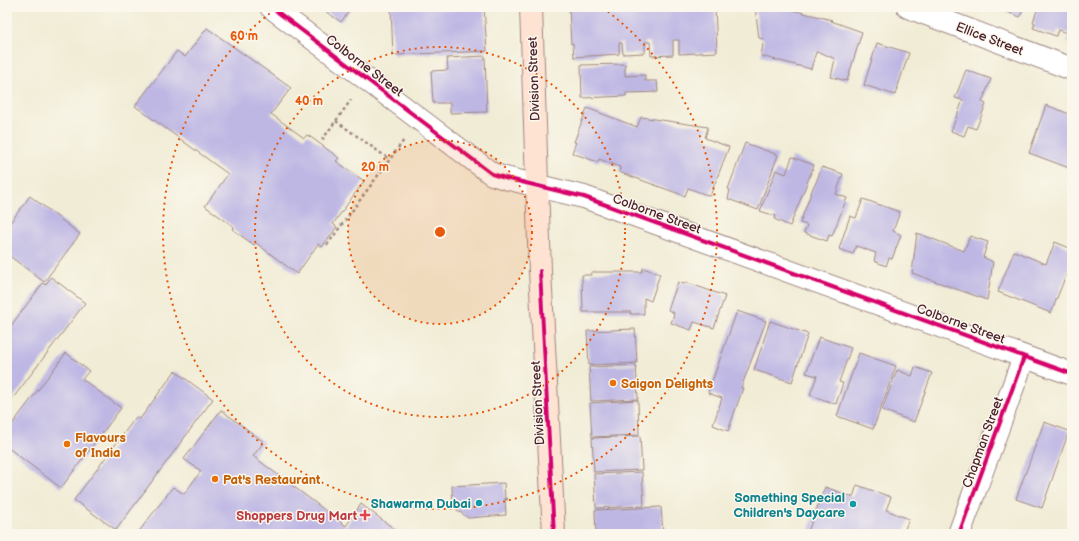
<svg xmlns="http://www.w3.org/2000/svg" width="1079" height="541" font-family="'Balsamiq Sans',sans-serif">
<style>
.building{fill:#beb7e4}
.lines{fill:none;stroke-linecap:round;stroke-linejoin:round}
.street-casing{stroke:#9e8680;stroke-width:24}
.secondary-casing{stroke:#9e8680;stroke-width:24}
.path{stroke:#9e8680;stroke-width:2.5;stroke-dasharray:3 3;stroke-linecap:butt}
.street{stroke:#fff;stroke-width:22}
.secondary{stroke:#fee3d2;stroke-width:22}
.cycleway-casing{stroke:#fbf7ec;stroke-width:6}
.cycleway{stroke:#d6006c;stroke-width:4}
.ring{fill:none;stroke:#e8590c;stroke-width:2;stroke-dasharray:2 4}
.food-dot{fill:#e8710a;stroke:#fbf7ec;stroke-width:1.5}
.culture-dot{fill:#0f9aa8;stroke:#fbf7ec;stroke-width:1.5}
.health-dot{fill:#e0444e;stroke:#fbf7ec;stroke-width:1.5}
.labels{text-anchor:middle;stroke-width:3;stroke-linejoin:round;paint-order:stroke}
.street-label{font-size:13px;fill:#4a1f2b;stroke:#fbf7ec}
.food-label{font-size:13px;font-weight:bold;fill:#c56008;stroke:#fbf7ec;text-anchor:start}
.culture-label{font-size:13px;font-weight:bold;fill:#0d838f;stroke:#fbf7ec;text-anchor:end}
.health-label{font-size:13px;font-weight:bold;fill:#be3a42;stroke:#fbf7ec;text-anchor:end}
.centre{fill:#e8590c;stroke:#fbf7ec;stroke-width:2}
.ring-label{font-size:12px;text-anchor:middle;font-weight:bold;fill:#e8590c;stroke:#fbf7ec;stroke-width:3;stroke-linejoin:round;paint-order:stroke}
</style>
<rect width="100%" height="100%" fill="#fbf7ec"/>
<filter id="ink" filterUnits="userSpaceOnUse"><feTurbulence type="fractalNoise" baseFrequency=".025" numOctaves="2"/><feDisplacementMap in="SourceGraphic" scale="8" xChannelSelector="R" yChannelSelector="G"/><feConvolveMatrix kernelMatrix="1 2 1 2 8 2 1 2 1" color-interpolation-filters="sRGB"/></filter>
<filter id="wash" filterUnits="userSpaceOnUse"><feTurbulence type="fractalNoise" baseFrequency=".012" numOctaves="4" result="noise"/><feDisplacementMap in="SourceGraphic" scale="16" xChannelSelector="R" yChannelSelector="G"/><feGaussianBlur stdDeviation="0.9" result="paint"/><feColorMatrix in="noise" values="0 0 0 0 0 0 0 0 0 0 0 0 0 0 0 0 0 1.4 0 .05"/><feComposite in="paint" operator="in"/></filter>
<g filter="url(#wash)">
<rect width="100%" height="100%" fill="#f1ecd5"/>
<g id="blocks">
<!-- building -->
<g class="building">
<polygon points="319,7 352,7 341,22"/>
<polygon points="391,7 484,7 487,51 393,55"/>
<polygon points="569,7 715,7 717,52 679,54 679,40 673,40 673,55 651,56 650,42 645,42 645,53 623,54 622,43 619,43 619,54 574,57 573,43 571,44"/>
<polygon points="755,7 780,7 832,20 831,21 862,32 847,81 831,77 835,59 822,53 816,52 811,69 761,56 764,39 759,38"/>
<polygon points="995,7 1024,7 1020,17"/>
<polygon points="1038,7 1072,7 1072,43 1067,41 1070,34 1058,30 1056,36 1033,28 1035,23 1033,22"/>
<polygon points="207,28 291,88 271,114 304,138 307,135 312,138 339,158 336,161 364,181 333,224 337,227 322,247 318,244 297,274 256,243 254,245 232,229 234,227 205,206 228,174 135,106 177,51 185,57"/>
<polygon points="877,43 909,53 895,95 864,85"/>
<polygon points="485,56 487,112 450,113 450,103 433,103 431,71 448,70 447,58"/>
<polygon points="625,64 625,76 645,75 645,81 657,81 658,92 626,93 626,96 582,98 581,65"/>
<polygon points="966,70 991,79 982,102 986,104 976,129 968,126 964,136 951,131 963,100 955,98"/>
<polygon points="1046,105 1072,115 1072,169 1029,153"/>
<polygon points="587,108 637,127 641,117 708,127 705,138 729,147 710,196 688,188 685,196 619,172 620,167 599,159 598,162 572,153 576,142 574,142"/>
<polygon points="745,143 778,155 758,210 728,199 730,190 728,189"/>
<polygon points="792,157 814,165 790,226 774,219 776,216 760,211 776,170 786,174"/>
<polygon points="822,167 843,174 836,194 847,198 832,236 829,235 827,241 804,233 807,225 800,223 814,185 815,185"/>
<polygon points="30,196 80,234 44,282 7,254 7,227"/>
<polygon points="863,199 900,212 893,231 901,235 892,259 889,258 886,266 874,261 876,253 856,246 853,254 839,249 850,216 856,218"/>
<polygon points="917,233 964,251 970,236 988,242 983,257 993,262 987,300 912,273"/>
<polygon points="1055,242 1072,249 1072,260 1051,313 998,292 1014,251 1046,264"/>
<polygon points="643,268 660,274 651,301 644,298 644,314 630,314 631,312 583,312 582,275 591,275 591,272 642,272"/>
<polygon points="51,277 85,303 7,406 7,331 43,283 45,285"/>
<polygon points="678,282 684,284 685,282 725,296 714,328 694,322 691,330 671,323 674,314 674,313 668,310"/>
<polygon points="737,311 766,321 741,388 743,388 728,431 713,425 722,398 708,393"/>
<polygon points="770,321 808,334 792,382 754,370"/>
<polygon points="635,329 637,363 589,365 587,331"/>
<polygon points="819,337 851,348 839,382 843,383 836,404 810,395 817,376 806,373"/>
<polygon points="66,353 89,371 82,379 121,408 61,488 7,447 7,431"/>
<polygon points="859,353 896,366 873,429 837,416"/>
<polygon points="636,365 638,399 591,401 589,367"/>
<polygon points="915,367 932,373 914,422 882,410 897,370 912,376"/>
<polygon points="175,371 213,399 116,530 74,500 136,417 140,419"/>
<polygon points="638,400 639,435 592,437 590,403"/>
<polygon points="221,410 264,442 253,456 346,526 361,504 401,534 137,534 173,487 184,494 201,471 184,459"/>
<polygon points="1044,422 1069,431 1042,508 1016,499"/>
<polygon points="640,436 642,470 594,472 592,438"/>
<polygon points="642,472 644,506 596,508 594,474"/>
<polygon points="504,483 506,515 468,518 453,507 452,486"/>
<polygon points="857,485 891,497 886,510 909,519 903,534 807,534 825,487 853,497"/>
<polygon points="661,507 663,534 596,534 595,510"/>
</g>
</g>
</g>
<g filter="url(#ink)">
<use href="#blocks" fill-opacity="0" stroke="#9e8680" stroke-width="1"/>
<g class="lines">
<defs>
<g id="street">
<polyline points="271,7 492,174 505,178 584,197 1072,374"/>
<polyline points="908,7 1072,69"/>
<polyline points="959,534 1024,357"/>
</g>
<polyline id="secondary" points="531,7 540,271 554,534"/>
</defs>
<!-- street casing -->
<use href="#street" class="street-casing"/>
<!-- secondary casing -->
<use href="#secondary" class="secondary-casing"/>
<!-- path -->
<g class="path">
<polyline points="336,121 389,159"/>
<polyline points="322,140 351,100"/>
<polyline points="327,245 404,140"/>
<polyline points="505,499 509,499"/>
</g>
<!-- street -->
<use href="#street" class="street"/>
<!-- secondary -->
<use href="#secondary" class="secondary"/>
<defs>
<g id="cycleway">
<polyline points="271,7 492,174 505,178 584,197 1072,374"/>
<polyline points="540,271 554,534"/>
<polyline points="959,534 1024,357"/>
</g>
</defs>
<!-- cycleway casing -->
<use href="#cycleway" class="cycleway-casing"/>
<!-- cycleway -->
<use href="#cycleway" class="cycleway"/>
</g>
</g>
<!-- distance rings -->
<circle cx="440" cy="232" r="92" fill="#e8590c" fill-opacity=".12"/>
<g class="ring">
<circle cx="440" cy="232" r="92"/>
<circle cx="440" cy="232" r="185"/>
<path d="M603 8A277 277 0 1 1 277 8"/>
</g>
<!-- markers -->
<g class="food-dot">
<circle cx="613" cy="383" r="4"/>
<circle cx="67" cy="444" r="4"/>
<circle cx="215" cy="479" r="4"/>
</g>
<g class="culture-dot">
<circle cx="479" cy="503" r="4"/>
<circle cx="853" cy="504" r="4"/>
</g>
<path class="health-dot" d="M363 509h4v4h4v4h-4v4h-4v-4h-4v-4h4z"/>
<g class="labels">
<!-- street labels -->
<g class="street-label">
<text transform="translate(990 38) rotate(21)" y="5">Ellice Street</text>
<text transform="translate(365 65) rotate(37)" y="5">Colborne Street</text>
<text transform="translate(533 79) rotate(-92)" y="5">Division Street</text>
<text transform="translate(657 213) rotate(20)" y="5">Colborne Street</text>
<text transform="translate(961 323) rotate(20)" y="5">Colborne Street</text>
<text transform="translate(537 403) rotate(-93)" y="5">Division Street</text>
<text transform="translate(982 442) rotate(-70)" y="5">Chapman Street</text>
</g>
<!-- food labels -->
<g class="food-label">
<text x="621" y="388">Saigon Delights</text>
<text x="75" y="442">Flavours<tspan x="75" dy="15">of India</tspan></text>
<text x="223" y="484">Pat's Restaurant</text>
</g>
<!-- culture labels -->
<g class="culture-label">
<text x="845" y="502">Something Special<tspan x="845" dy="15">Children's Daycare</tspan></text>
<text x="471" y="508">Shawarma Dubai</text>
</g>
<!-- health labels -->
<g class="health-label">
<text x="357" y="520">Shoppers Drug Mart</text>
</g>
</g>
<circle cx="440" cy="232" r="6" class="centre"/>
<g class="ring-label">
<text x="244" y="40">60 m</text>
<text x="309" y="105">40 m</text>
<text x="375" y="171">20 m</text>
</g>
<!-- margin -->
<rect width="1079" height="541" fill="none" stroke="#fbf7ec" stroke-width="24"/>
</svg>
